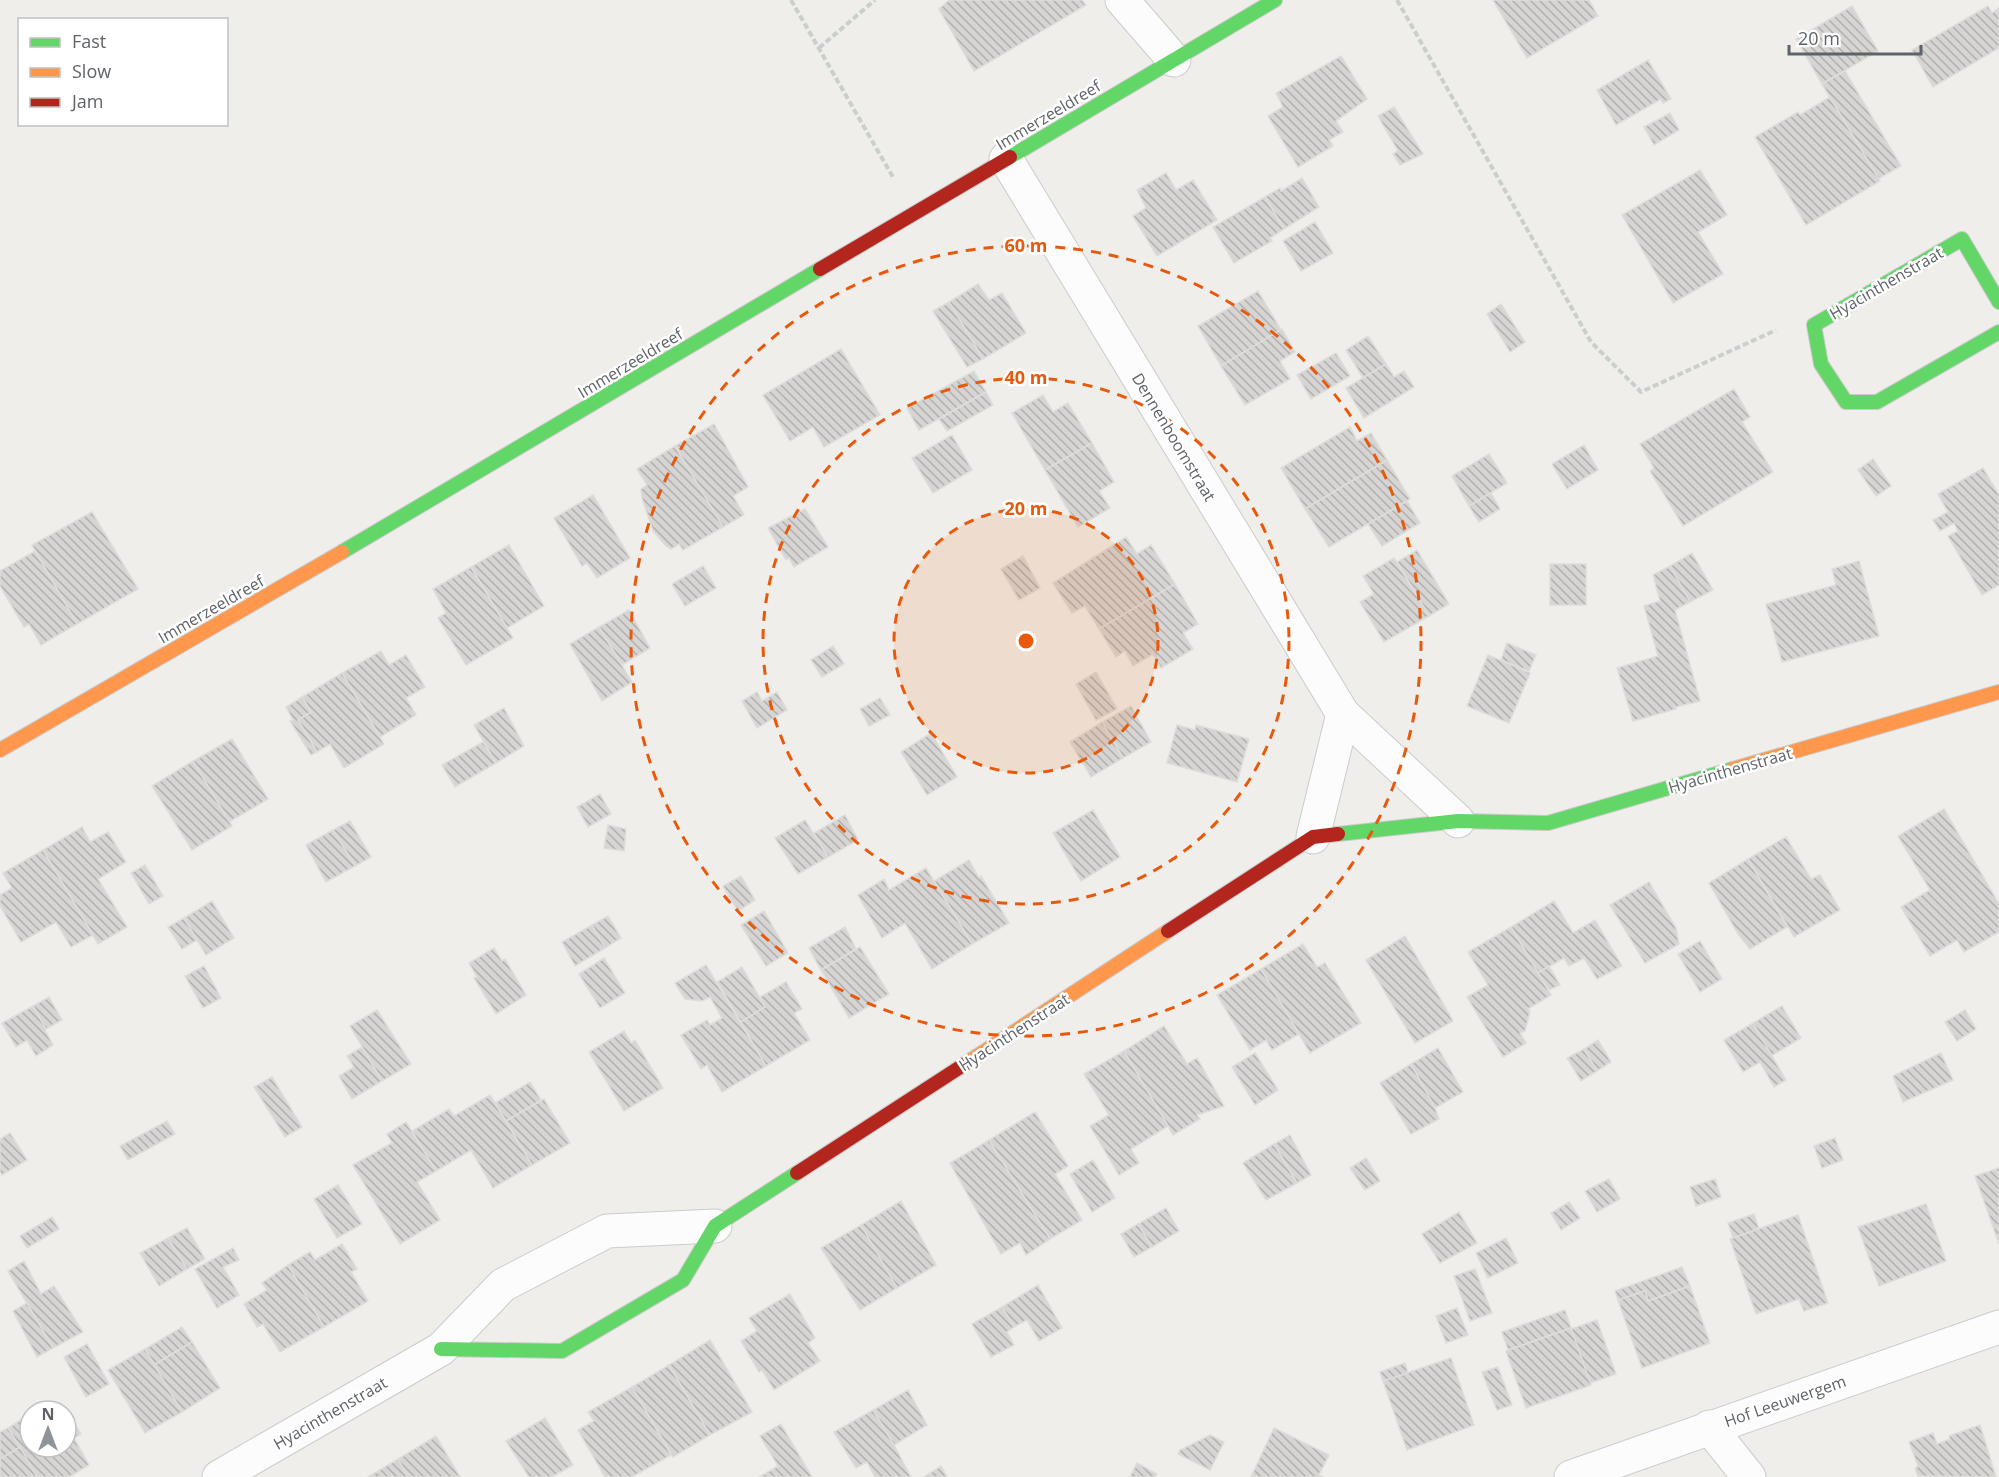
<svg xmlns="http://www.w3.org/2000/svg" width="1999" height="1477" font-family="'Open Sans',sans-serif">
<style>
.building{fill:url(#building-back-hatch);stroke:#deddd9;stroke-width:1.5}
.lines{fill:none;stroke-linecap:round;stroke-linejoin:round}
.street-casing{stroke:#cbcccc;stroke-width:35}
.fast-casing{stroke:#cacacb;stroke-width:16}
.slow-casing{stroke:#cacacb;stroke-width:16}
.jam-casing{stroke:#cacacb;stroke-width:16}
.path{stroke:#cacfcc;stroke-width:4;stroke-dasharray:6 3;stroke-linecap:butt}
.street{stroke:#fdfcfc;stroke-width:33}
.fast{stroke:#63d668;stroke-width:14}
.slow{stroke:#ff974d;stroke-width:14}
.jam{stroke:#b3261e;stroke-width:14}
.ring{fill:none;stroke:#e8590c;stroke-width:3;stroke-dasharray:10 8}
.labels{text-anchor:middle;stroke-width:5;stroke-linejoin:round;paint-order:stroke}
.street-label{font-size:16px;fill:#5f6368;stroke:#fff}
.centre{fill:#e8590c;stroke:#fff;stroke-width:3}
.ring-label{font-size:18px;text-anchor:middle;font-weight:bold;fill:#e8590c;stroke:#fff;stroke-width:5;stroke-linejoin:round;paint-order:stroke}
</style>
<defs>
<pattern id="building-back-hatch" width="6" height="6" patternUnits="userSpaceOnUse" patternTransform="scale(1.5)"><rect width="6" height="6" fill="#d6d5d3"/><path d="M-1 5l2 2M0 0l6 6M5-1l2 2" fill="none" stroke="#b1b0af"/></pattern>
</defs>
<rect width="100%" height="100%" fill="#efeeea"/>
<!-- building -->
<g class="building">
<polygon points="949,0 1082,0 1086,5 974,71 939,9"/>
<polygon points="1493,0 1589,0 1598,16 1527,58"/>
<polygon points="1852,6 1878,51 1822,84 1796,39"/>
<polygon points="1988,6 1992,13 1999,8 1999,48 1933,87 1912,50"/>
<polygon points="1341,56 1367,99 1336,121 1343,132 1329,140 1333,146 1298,167 1268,116 1283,107 1276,93"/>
<polygon points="1648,60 1671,99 1663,103 1661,99 1616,125 1597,90"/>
<polygon points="1845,71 1901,166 1878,179 1822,84"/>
<polygon points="1830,97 1880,181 1806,225 1755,137 1798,112 1800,115"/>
<polygon points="1394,107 1423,154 1400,165 1393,154 1398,151 1378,116"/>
<polygon points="1670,113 1679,130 1654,145 1644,127"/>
<polygon points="1700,170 1727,215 1698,232 1723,274 1673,303 1622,215"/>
<polygon points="1166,173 1176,190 1193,180 1217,220 1157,256 1133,216 1146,208 1137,190"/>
<polygon points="1302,178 1319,207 1284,229 1265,197 1280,188 1281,191"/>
<polygon points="1265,197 1284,229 1270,238 1272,241 1234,263 1213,227"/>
<polygon points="1315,222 1333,253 1301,271 1283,241"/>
<polygon points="978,284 989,300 1002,293 1026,333 983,359 949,302"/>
<polygon points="1258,291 1281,330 1221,366 1198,326"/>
<polygon points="949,302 983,359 967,367 933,311"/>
<polygon points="1501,304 1525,342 1510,352 1487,314"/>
<polygon points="1282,329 1295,352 1280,361 1290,379 1245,405 1221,366"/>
<polygon points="1368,336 1386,364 1363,378 1346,350"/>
<polygon points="841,349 880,415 824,447 813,427 790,441 763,395"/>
<polygon points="1336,353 1350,376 1311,399 1297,375"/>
<polygon points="1386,364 1394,377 1404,371 1414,387 1364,418 1346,388"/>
<polygon points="974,371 986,392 919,430 907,408"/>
<polygon points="1734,389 1750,417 1742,422 1773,472 1683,526 1650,471 1654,468 1640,444"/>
<polygon points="986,392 993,405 947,431 939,419"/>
<polygon points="1043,395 1053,412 1068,403 1092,443 1045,470 1012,413"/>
<polygon points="714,424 748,487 733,496 744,515 723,527 675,446"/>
<polygon points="1350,427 1357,441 1371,433 1387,460 1305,509 1281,468"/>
<polygon points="952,435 972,470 933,493 912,458"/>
<polygon points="1092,443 1114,482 1099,491 1110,508 1078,527 1045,470"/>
<polygon points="1584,445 1598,470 1567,489 1552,464"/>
<polygon points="675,446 723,527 683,550 679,544 671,549 666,546 653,531 642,498 641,489 647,485 637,469"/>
<polygon points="1489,454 1507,483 1469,506 1452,476"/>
<polygon points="1873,459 1891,486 1876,496 1858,470"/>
<polygon points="1387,460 1410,499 1329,547 1305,509"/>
<polygon points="1983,468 1999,495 1999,585 1982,595 1948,536 1958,531 1954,523 1940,531 1933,520 1948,512 1938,494"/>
<polygon points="1491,493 1500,509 1479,522 1469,506"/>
<polygon points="593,495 630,558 597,578 587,563 582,566 554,518"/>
<polygon points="1407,501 1420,523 1382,546 1368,524"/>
<polygon points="805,509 828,547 794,567 789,558 786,560 768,528"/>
<polygon points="92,512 138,589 77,624 32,545"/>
<polygon points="1126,537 1137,554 1151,545 1175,584 1099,629 1085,606 1072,613 1053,583"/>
<polygon points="509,545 544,606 507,628 471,567"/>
<polygon points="1417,550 1449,604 1429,616 1397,562"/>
<polygon points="35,551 77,624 41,645 29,624 24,627 0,586 0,571"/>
<polygon points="1692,553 1713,590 1690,602 1670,566"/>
<polygon points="1023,556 1040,588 1019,600 1001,569"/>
<polygon points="1394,558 1429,616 1384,642 1360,602 1374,594 1363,576"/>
<polygon points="1859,561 1879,636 1782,662 1766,604 1836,585 1832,569"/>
<rect x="1550" y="564" width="36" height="41"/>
<polygon points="703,566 716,588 685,606 672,584"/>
<polygon points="1670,566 1690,602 1675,610 1700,701 1676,707 1676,709 1633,721 1617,668 1658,656 1644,606 1660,601 1653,575"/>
<polygon points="471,567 513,638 466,665 438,618 446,613 433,589"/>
<polygon points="1175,584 1198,624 1183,633 1193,649 1161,668 1153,654 1133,666 1125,651 1116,657 1099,629"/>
<polygon points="629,610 650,648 622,665 599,627"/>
<polygon points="599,627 632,682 602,701 570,644"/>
<polygon points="1507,643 1536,655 1529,671 1501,660"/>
<polygon points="833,646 844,664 822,677 811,660"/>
<polygon points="381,651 389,665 406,655 425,687 406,698 416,715 380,737 342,673"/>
<polygon points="1488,655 1530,673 1509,723 1467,706"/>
<polygon points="1096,672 1117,709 1096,720 1076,684"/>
<polygon points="342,673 384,744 344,768 330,744 317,752 298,720 311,712 302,697"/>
<polygon points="757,692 762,701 777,692 787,710 757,728 742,701"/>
<polygon points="302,697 311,712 298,720 317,752 311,755 290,721 293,720 286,707"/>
<polygon points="880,698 890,715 869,726 860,709"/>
<polygon points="1131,706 1151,742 1123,758 1102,722"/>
<polygon points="504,708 524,746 496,763 474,725"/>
<polygon points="1102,722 1123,758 1091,777 1070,742"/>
<polygon points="1177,725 1195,730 1196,725 1249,739 1237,782 1167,763"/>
<polygon points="931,733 957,777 927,795 901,752"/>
<polygon points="232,739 268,799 229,822 193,761"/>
<polygon points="483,742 496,763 455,787 442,765"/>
<polygon points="193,761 232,826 192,850 152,786"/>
<polygon points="600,794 611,814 588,827 577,807"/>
<polygon points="1944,809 1999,904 1999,932 1964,952 1957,940 1930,956 1901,907 1930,890 1898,836"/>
<polygon points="1093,810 1120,857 1081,881 1053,833"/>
<polygon points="845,815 858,840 828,857 814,833"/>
<polygon points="805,820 828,857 798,874 775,838"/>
<polygon points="350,821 371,857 355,866 333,830"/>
<polygon points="608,825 626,829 624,851 604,848"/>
<polygon points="82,827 90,842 108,832 126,862 98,879 127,927 98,944 43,850"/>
<polygon points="333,830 355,866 326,882 306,845"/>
<polygon points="1786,837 1811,879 1820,875 1840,910 1794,937 1748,859"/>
<polygon points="43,850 93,935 71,947 56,922 21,942 0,906 0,895 12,888 3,873"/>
<polygon points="1748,859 1787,927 1750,949 1738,934 1709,883"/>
<polygon points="969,860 979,878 981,876 1009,923 972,944 934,881"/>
<polygon points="145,865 163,896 149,904 131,873"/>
<polygon points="926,868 972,944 932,969 905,923 882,938 858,895 884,879 889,890"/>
<polygon points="741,876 755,900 738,911 723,886"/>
<polygon points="1649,882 1676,928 1679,944 1645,963 1610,905"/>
<polygon points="212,901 234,938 206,955 184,918"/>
<polygon points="1554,901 1573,933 1595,920 1622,966 1597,979 1584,958 1569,966 1564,958 1538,973 1511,927"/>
<polygon points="764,911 788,953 766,966 741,925"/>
<polygon points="608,916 621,938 605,948 592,925"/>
<polygon points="184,918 197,940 182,949 168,927"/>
<polygon points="592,925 605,948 575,966 562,942"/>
<polygon points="845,927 856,949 821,970 809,948"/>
<polygon points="1511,927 1551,995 1528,1009 1530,1012 1525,1031 1520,1033 1526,1043 1503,1057 1467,997 1488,985 1468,952"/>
<polygon points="1405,936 1453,1021 1415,1043 1366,960"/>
<polygon points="1700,941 1722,979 1700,992 1678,954"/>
<polygon points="1303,944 1317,967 1325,963 1361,1023 1310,1053 1261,969"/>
<polygon points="860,947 889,994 849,1018 821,970"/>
<polygon points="494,948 502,961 505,959 526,995 496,1014 474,978 477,977 469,963"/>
<polygon points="604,958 625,993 600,1008 579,974"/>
<polygon points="706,965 766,1066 722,1092 707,1065 701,1069 681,1035 707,1020 710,1025 722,1018 710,997 702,1001 685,999 675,983"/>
<polygon points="204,966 221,998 203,1008 185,976"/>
<polygon points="1549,966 1560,985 1549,990 1538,973"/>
<polygon points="742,967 765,1007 741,1022 717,982"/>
<polygon points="1261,969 1299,1034 1272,1050 1266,1040 1250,1050 1217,995"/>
<polygon points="786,982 802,1009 794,1013 810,1040 766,1066 741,1022 765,1007 760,997"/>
<polygon points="49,997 62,1020 46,1029 33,1006"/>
<polygon points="33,1006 46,1029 45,1030 53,1045 36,1056 27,1040 16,1047 2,1023"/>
<polygon points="1782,1006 1801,1038 1771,1056 1753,1023"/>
<polygon points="377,1010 411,1064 382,1081 350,1026"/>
<polygon points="1965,1010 1976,1029 1957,1041 1945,1022"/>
<polygon points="1753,1023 1786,1080 1774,1087 1760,1062 1743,1072 1724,1040"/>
<polygon points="1164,1026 1187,1064 1197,1058 1224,1106 1197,1115 1200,1119 1173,1135 1124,1051"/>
<polygon points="624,1031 631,1043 635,1040 663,1088 624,1111 589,1052"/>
<polygon points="1598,1040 1611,1062 1597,1071 1584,1049"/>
<polygon points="362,1047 382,1081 352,1099 339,1076 354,1067 347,1056"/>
<polygon points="1438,1048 1463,1092 1435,1108 1411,1064"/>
<polygon points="1584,1049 1597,1071 1581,1081 1567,1058"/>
<polygon points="1124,1051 1168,1126 1131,1149 1139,1163 1119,1175 1090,1126 1109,1115 1084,1074"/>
<polygon points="1255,1053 1278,1090 1255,1105 1232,1067"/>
<polygon points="1941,1053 1953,1080 1903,1102 1893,1076"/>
<polygon points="1411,1064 1435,1108 1439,1119 1411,1134 1380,1083"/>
<polygon points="272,1077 302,1127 285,1137 254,1087"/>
<polygon points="530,1082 541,1100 506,1121 495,1103"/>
<polygon points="490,1095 532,1165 493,1188 471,1150 436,1171 412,1131 449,1109 454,1116"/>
<polygon points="544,1099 570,1143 532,1165 506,1121"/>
<polygon points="1035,1112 1068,1166 1055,1174 1082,1220 1050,1239 989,1140"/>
<polygon points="167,1121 175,1134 128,1160 120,1146"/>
<polygon points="406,1122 436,1171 417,1182 440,1220 400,1244 353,1165 392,1143 387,1134"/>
<polygon points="10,1133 27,1160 2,1175 0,1172 0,1139"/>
<polygon points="1290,1135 1311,1175 1297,1183 1274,1144"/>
<polygon points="1835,1138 1843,1160 1822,1168 1814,1146"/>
<polygon points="989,1140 1050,1239 1026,1255 1020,1243 1001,1254 950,1163"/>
<polygon points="1274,1144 1297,1183 1266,1200 1243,1163"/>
<polygon points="1366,1158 1380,1181 1365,1190 1350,1168"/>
<polygon points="1093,1160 1115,1198 1092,1212 1070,1174"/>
<polygon points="1999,1168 1999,1244 1975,1176"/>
<polygon points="1609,1179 1620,1199 1597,1212 1585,1191"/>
<polygon points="1715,1179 1721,1197 1696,1206 1690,1187"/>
<polygon points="338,1185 362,1224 337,1238 314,1199"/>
<polygon points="901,1201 936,1265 897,1288 861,1225"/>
<polygon points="1569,1202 1580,1218 1561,1230 1551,1213"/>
<polygon points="1926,1204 1946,1261 1879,1286 1858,1227"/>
<polygon points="1166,1208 1179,1231 1152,1247 1138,1224"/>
<polygon points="1459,1212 1477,1243 1440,1263 1422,1234"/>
<polygon points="1754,1214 1759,1229 1733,1238 1728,1223"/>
<polygon points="1798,1215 1828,1303 1804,1311 1799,1299 1756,1314 1730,1239"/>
<polygon points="52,1217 59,1229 27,1248 20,1236"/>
<polygon points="1138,1224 1152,1247 1134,1257 1121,1234"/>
<polygon points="861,1225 897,1288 860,1310 821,1248"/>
<polygon points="187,1228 205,1259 187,1269 168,1238"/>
<polygon points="168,1238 187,1269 159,1286 140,1253"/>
<polygon points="1506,1238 1518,1263 1488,1278 1476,1253"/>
<polygon points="342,1244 357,1269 351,1272 368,1301 324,1327 288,1265 310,1252 315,1260"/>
<polygon points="233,1248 239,1260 223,1267 239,1295 217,1308 195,1269"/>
<polygon points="24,1261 41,1294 54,1286 83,1332 53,1348 8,1271"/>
<polygon points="288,1265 324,1327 280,1352 263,1324 257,1327 244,1304 267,1290 262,1283"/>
<polygon points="1682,1267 1690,1286 1648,1301 1645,1291 1618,1300 1615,1291"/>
<polygon points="1475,1269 1492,1313 1470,1321 1454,1276"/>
<polygon points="1038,1285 1062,1328 1039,1341 1027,1320 1014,1327 1002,1307"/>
<polygon points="1690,1286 1710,1343 1642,1368 1618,1300 1645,1291 1648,1301"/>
<polygon points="790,1294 815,1338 808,1343 820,1361 774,1390 762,1370 759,1372 741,1341 757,1331 749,1318"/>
<polygon points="27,1303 53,1348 37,1357 13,1311"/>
<polygon points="1002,1307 1014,1327 1007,1332 1014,1345 991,1357 972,1324"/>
<polygon points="1457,1308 1468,1335 1446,1343 1436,1316"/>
<polygon points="1565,1310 1571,1328 1508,1350 1502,1332"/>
<polygon points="1597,1320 1616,1374 1590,1383 1571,1329"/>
<polygon points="182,1327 192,1342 154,1365 145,1349"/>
<polygon points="1571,1328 1591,1385 1526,1408 1506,1351"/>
<polygon points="710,1340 752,1412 710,1435 669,1365"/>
<polygon points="192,1342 220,1388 182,1412 154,1365"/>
<polygon points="87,1344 109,1384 86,1397 64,1357"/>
<polygon points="145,1349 182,1412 145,1433 108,1370"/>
<polygon points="1451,1358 1474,1425 1407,1450 1383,1381"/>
<polygon points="1405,1363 1408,1373 1383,1381 1380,1372"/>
<polygon points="669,1365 710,1435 673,1457 632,1387"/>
<polygon points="1498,1367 1512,1405 1497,1410 1482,1372"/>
<polygon points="632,1387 671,1455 632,1477 605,1477 578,1430 594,1421 588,1412"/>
<polygon points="908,1390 927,1425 894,1445 873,1410"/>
<polygon points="65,1408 81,1434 74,1438 89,1465 69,1477 37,1477 8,1428 25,1417 30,1425 30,1447 66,1447 66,1411 60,1411"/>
<polygon points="873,1410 894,1445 911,1477 875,1477 867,1462 856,1468 834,1432"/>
<polygon points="545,1418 573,1465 552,1477 529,1477 506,1441"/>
<polygon points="781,1424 812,1477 759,1477 778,1466 760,1436"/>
<polygon points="1980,1425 1996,1477 1918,1476 1915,1469 1918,1466 1909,1442 1933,1433 1937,1444 1950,1439 1949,1436"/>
<polygon points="8,1428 20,1447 0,1459 0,1432"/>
<polygon points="1274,1428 1329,1455 1319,1475 1323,1477 1251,1477"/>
<polygon points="1210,1435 1224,1442 1210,1470 1178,1454 1180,1450"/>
<polygon points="436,1436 460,1477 408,1477 398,1459"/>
<polygon points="20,1447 37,1477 0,1477 0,1459"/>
<polygon points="398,1459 408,1477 368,1477"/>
<polygon points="1137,1463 1157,1474 1155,1477 1130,1477"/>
<polygon points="941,1466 947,1477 924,1477"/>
</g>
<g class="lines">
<defs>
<g id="street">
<polyline points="1122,0 1174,60"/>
<polyline points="1006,159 1343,714 1458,821"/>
<polyline points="1313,837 1343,714"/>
<polyline points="1709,1427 1749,1477"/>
<polyline points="219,1477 441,1349 503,1285 607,1231 715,1226"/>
<polyline points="1571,1477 1999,1327"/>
</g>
<g id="fast">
<polyline points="1010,157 1275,0"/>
<polyline points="1999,302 1962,239 1814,325 1821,364 1846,402 1877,402 1999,332"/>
<polyline points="342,552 820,269"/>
<polyline points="1338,834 1458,821 1548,823 1733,769"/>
<polyline points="441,1349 562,1351 683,1280 715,1226 797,1173"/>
</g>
<g id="slow">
<polyline points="0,750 342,552"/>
<polyline points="1733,769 1999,692"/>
<polyline points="968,1062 1168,931"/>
</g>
<g id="jam">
<polyline points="820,269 1010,157"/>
<polyline points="1168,931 1313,837 1338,834"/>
<polyline points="797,1173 968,1062"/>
</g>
</defs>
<!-- street casing -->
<use href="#street" class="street-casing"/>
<!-- fast casing -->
<use href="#fast" class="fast-casing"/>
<!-- slow casing -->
<use href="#slow" class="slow-casing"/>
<!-- jam casing -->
<use href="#jam" class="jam-casing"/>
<!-- path -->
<g class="path">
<polyline points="791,0 894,179"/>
<polyline points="1397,0 1591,342 1641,392 1776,330"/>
<polyline points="819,48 875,0"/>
</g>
<!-- street -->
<use href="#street" class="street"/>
<!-- fast -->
<use href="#fast" class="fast"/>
<!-- slow -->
<use href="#slow" class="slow"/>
<!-- jam -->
<use href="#jam" class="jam"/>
</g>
<!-- distance rings -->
<circle cx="1026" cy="641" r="132" fill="#e8590c" fill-opacity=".12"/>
<g class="ring">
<circle cx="1026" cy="641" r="132"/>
<circle cx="1026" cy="641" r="263"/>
<circle cx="1026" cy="641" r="395"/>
</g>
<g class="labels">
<!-- street labels -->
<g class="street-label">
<text transform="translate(1048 115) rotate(-31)" y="6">Immerzeeldreef</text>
<text transform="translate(1886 283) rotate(-30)" y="6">Hyacinthenstraat</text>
<text transform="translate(630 363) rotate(-31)" y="6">Immerzeeldreef</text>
<text transform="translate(1174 437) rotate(59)" y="6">Dennenboomstraat</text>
<text transform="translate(211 609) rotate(-30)" y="6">Immerzeeldreef</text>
<text transform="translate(1730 770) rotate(-16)" y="6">Hyacinthenstraat</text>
<text transform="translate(1014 1032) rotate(-33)" y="6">Hyacinthenstraat</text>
<text transform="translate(1785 1401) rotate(-19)" y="6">Hof Leeuwergem</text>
<text transform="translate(330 1413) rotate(-30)" y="6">Hyacinthenstraat</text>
</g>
</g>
<circle cx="1026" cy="641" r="9" class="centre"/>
<g class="ring-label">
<text x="1026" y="252">60 m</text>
<text x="1026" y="384">40 m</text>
<text x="1026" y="515">20 m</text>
</g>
<!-- legend -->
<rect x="18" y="18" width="210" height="108" fill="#ffffff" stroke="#bfc1c3" stroke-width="1.5"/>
<rect x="30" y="38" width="30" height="9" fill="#63d668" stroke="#bfc1c3" stroke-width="1.5"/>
<text x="72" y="48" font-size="18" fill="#5f6368">Fast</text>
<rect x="30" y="68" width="30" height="9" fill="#ff974d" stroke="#bfc1c3" stroke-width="1.5"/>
<text x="72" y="78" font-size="18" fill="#5f6368">Slow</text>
<rect x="30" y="98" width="30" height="9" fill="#b3261e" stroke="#bfc1c3" stroke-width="1.5"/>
<text x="72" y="108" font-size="18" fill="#5f6368">Jam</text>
<!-- north arrow -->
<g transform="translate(48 1429)"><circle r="28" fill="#ffffff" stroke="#bfc1c3" stroke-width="1.5"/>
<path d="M0-4.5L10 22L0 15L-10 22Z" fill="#919496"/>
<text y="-9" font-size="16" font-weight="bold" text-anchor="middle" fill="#5f6368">N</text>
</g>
<!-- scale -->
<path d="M1789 45v9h132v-9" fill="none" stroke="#5f6368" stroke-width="3"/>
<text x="1798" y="45" font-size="18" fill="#5f6368" stroke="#ffffff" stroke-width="4.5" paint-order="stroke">20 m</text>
</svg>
